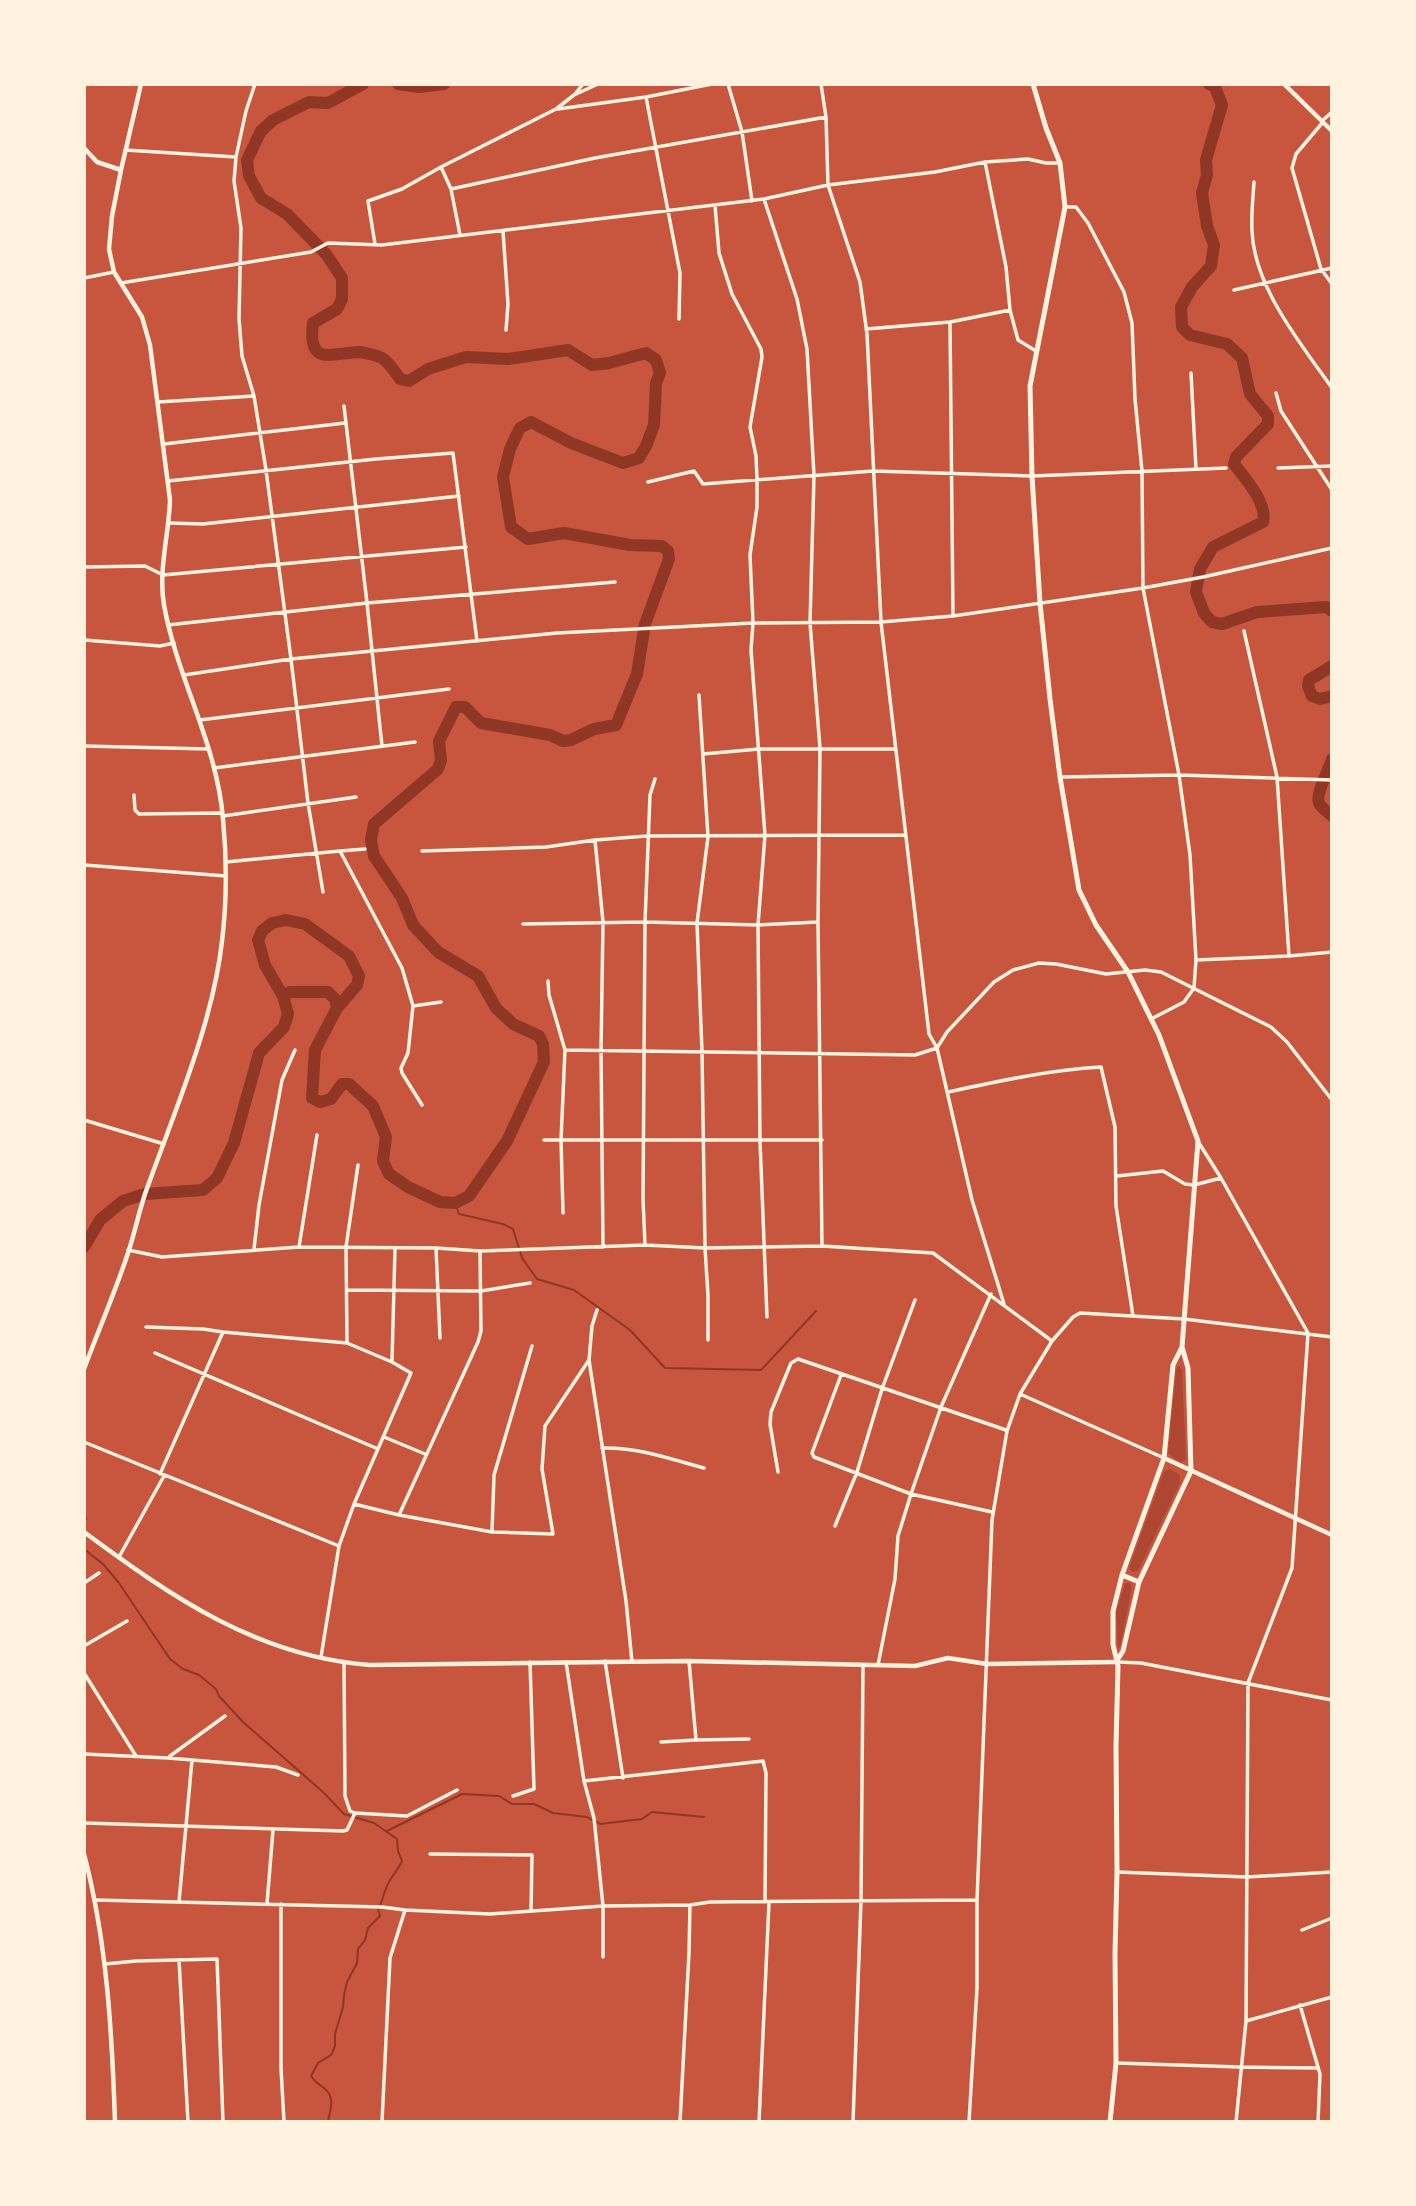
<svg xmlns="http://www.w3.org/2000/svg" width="1416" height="2206" viewBox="0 0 1416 2206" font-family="'Nunito Sans',sans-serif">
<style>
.green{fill:#ae4732}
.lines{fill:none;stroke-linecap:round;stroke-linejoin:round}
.stream{stroke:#8f3625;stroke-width:2}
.river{stroke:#8f3625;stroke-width:12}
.minor{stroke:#fff3e0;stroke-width:3.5}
.tertiary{stroke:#fff3e0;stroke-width:4.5}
.primary{stroke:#fff3e0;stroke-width:5}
</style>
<rect width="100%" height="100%" fill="#c8553d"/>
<path class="green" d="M1179,1366L1182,1369L1186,1459L1181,1463L1168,1453L1176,1369Z
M1170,1469L1180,1475V1483L1138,1571L1133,1572L1130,1570V1565L1164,1471Z
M1125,1583H1130L1132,1588L1120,1647L1118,1648L1116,1613Z"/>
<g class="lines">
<path class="stream" d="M455,1203L459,1214L503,1224L513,1229L522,1258L537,1279L574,1290L630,1330L665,1368L761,1370L816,1311
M84,1513L86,1519
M84,1549L103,1564L119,1583L170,1659L183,1669L199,1675L216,1689L219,1696L243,1722L323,1792L344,1814L374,1823L397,1839L398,1851L402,1861C397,1872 390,1878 387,1886C383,1894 383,1901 378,1909L380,1916L368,1928L365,1940L358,1949L357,1963L347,1982L344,1995L343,2007L335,2034V2046L331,2055L318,2063L311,2076C315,2082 318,2084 324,2088C336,2097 330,2110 328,2122
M597,1822L600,1824L642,1819L652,1812L704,1817
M387,1831L462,1794L499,1796L512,1804H534L553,1813L587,1817L592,1820"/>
<path class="river" d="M398,84L419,87L444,84
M1209,84L1215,87L1222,105L1206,160L1207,175L1202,193L1207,226L1214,245L1211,266L1192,287L1181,307L1182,327L1190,335L1227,344L1242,358L1250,394L1268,416V424L1236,457L1234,464C1245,478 1268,504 1263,522L1213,547L1200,569L1196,592L1204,613L1212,622L1222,624L1257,612L1326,607L1332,611
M1332,666L1309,680L1308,686L1312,696L1320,699L1332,696
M1332,759C1329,770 1315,794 1319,803C1321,808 1328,812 1332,816
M283,996L290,992H328L335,999L337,1008
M84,1247L100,1220L123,1201L145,1194L203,1190L217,1178L234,1143L259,1053L284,1027L288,1014L283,996L265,965L258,940L262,931L272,923L286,920L305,924L349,956L359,976L357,985L337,1008L315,1050L312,1098L320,1102L331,1099L342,1084H349L373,1106L386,1137L383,1161L389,1174L408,1187L440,1202L455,1203L469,1196L507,1141L544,1062L543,1044L539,1036L513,1024L496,1008L478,976L438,952L413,925L402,898L374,856L371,840L374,824L438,769L441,760L439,741L456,707H465L481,723L550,735L563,741L571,740L594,729L616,725L637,674L645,624L669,559L668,551L662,546L630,545L564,533L528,539L511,527L503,477L510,449L520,428L531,422L571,443L623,463L639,458L646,446L654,425L656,383L660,373L656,360L646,353L609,363L592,365L568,350L508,359L466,357L428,369L409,381L400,379C395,372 389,362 382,358C376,355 366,353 360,352C334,352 307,369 313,323L337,309L342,299V278L326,254L287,214L261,198L249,176L247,160L261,131L273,120L309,102L328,103L363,84"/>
<path class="minor" d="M255,84L246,111L236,157L234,181L241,228L239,319L242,356L254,396L266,470L291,659L308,803L323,892
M728,84L742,132L752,201
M821,84L826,117L828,185L860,282L867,334L881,622L929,1034L937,1048L972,1200L1004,1304
M575,94L583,84
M646,97L680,273L679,319
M558,109L646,97L712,84
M1322,121L1332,112
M1323,122L1296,154L1292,168L1321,269L1332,284
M125,150L236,157
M985,162L1006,267L1010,310L1018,340L1036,351
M441,167L451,189L460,235
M1254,182C1253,198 1251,215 1252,231C1254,287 1301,344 1332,388
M451,189L595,158L826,117
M764,199L797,299L807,349L814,476L810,623L820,748L818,922L822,1246
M715,205L719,253L732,294L761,349L762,357L750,427L756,456L757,479V507L750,555L753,623L751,650L765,835L758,925L760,1141L767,1317
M1065,207H1076L1088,223L1124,292L1132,323L1135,399L1142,471L1143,588L1179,775L1190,855L1196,960L1194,988L1184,1002L1151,1019
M503,231L508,304L506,330
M375,244L368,201L402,189L441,167L556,109L574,95L598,84
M84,278L114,272
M121,283L311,252L328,243L382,245L764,199L828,185L935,172L985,162L1028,159L1046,163H1060
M1234,290L1332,268
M950,322L953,616
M866,329L950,322L1010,310
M1191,373L1196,469
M1276,393L1281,411L1332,490
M158,402L254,396
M344,406L367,603L382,746
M164,444L345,423
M1278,468L1332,466
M168,481L376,459L453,453L477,641
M648,482L694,471L703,484L873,471L1032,476L1226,468
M169,523L203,524L459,496
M84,567L145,566L163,575L466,547
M168,625L367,603L615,582
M1244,631L1277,777L1289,956
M84,640L160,646L174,643
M184,675L291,659L557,633L753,623L881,622L953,616L1143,588L1203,577L1332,548
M699,695L708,837L697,923L702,1052L705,1248L708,1295V1340
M200,720L449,689
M84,746L208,749
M703,754L759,749H893
M214,768L415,742
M1060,777L1179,775L1332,780
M134,795L135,810L139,814L222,813
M223,816L356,797
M595,840L603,922L601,1051L603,1247
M340,851L365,849
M422,851L546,847L595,840L647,836L906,835
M226,862L340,851L402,968L413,1006L408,1053L401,1068L402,1073L422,1105
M84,865L226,876
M523,924L645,922L758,925L818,922
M1196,960L1289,956L1332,952
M548,981L549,995L565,1050L561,1140L563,1213
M413,1006L441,1002
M565,1050L915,1055L937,1048L947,1032L994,982L1013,970L1039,963L1056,964L1106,974L1145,970L1161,972L1271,1027L1287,1042L1332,1100
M948,1092C999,1081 1049,1070 1101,1067L1115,1127L1116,1206L1133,1316
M84,1120L164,1144
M544,1140H822
M1199,1143L1221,1178L1308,1333L1292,1568L1248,1683L1246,2021L1236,2122
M1117,1176L1163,1171L1185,1184L1194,1185L1221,1178
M645,1245L643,1199L645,922L650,795L655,779
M299,1247L317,1135
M436,1248L440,1338
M254,1249L259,1205L282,1080L295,1050
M128,1250L162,1257L299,1247L436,1248L480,1251L645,1245L705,1248L822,1246L933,1253L1052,1341L1073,1317L1080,1313L1184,1319L1332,1337
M347,1290L481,1291L530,1283
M597,1310L592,1326L589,1360L626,1601L632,1662
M146,1327L203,1329L223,1332L347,1343L392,1362L411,1373L354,1504L339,1546L321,1657
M347,1343L346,1247L358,1165
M155,1353L378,1449
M392,1361L395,1248
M841,1375L812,1453L814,1457L911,1494L992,1512
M1020,1394L1164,1458
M384,1437L425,1454
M84,1442L339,1546
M602,1448C637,1447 670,1459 704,1468
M778,1472L770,1424L771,1412L791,1363L798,1359L1006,1430
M160,1474L223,1332
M354,1504L399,1515L492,1532L553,1534L542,1469L545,1426L589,1360
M399,1515L478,1342L481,1331L480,1251
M835,1526L857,1472L882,1389L915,1300
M492,1532L494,1475L532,1346
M119,1557L164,1476
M84,1583L99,1573
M84,1646L127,1621
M605,1661L623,1778
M689,1661L696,1740L749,1739
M566,1662L584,1781L594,1818L603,1906V1957
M1118,1662L1141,1663L1332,1700
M344,1663L345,1796L350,1811L355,1813
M878,1665L895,1579L898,1536L911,1494L941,1407L991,1294
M84,1673L136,1756
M661,1742L696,1740
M84,1754L168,1758L276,1767L298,1775
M170,1756L225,1716
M584,1781L763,1761L766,1773L765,1902
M513,1796L534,1789L530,1662
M355,1813L407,1816L457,1790
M84,1823L343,1831L347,1830L355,1813
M430,1854L532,1855L531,1911
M1117,1872L1247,1877L1332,1872
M95,1900L382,1907L405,1910L490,1914L603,1906L690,1905L710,1902L977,1900
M179,1902L192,1760
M267,1904L273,1830
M281,1904V2068L284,2122
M1302,1930L1332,1918
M179,1960L188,2122
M105,1964L136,1961L217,1959L223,2122
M1300,2005L1320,2074L1318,2122
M1246,2021L1332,1997
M1116,2063L1240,2067L1317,2068
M382,2122L390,1958L405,1910
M680,2122L689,1953L690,1905
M759,2122L769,1902
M853,2122L861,1901L863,1666
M969,2122L977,1988V1900L992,1520L1007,1431L1020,1394L1052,1341"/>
<path class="tertiary" d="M1284,84L1332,131
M84,148L97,162L121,170
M84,1369C99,1329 116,1290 129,1250C135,1231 139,1212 145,1194C173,1115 213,1024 222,941C227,900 227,860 223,819C217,744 177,678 164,605C158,571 169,534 170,500L150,345L142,317L114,272L109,249L112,216L121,170L141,84
M1164,1458L1332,1535
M84,1532C172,1597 258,1657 370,1665L689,1661L915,1666L948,1658L987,1664L1116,1662
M84,1854C107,1942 112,2032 115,2122"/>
<path class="primary" d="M1033,84L1046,128L1060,163L1065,207L1030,386L1032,476L1040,603L1050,699L1060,777L1079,890L1096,925L1128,972L1159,1035L1198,1141L1182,1347L1188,1368L1191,1471L1139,1582L1123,1651L1116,1662
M1122,1575L1139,1582
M1110,2122L1116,2063L1115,1953L1117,1872L1116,1746L1118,1666L1113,1645V1611L1122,1575L1164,1458L1173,1365L1182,1347"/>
</g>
<rect width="1416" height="2206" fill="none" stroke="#fff3e0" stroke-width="172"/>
</svg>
